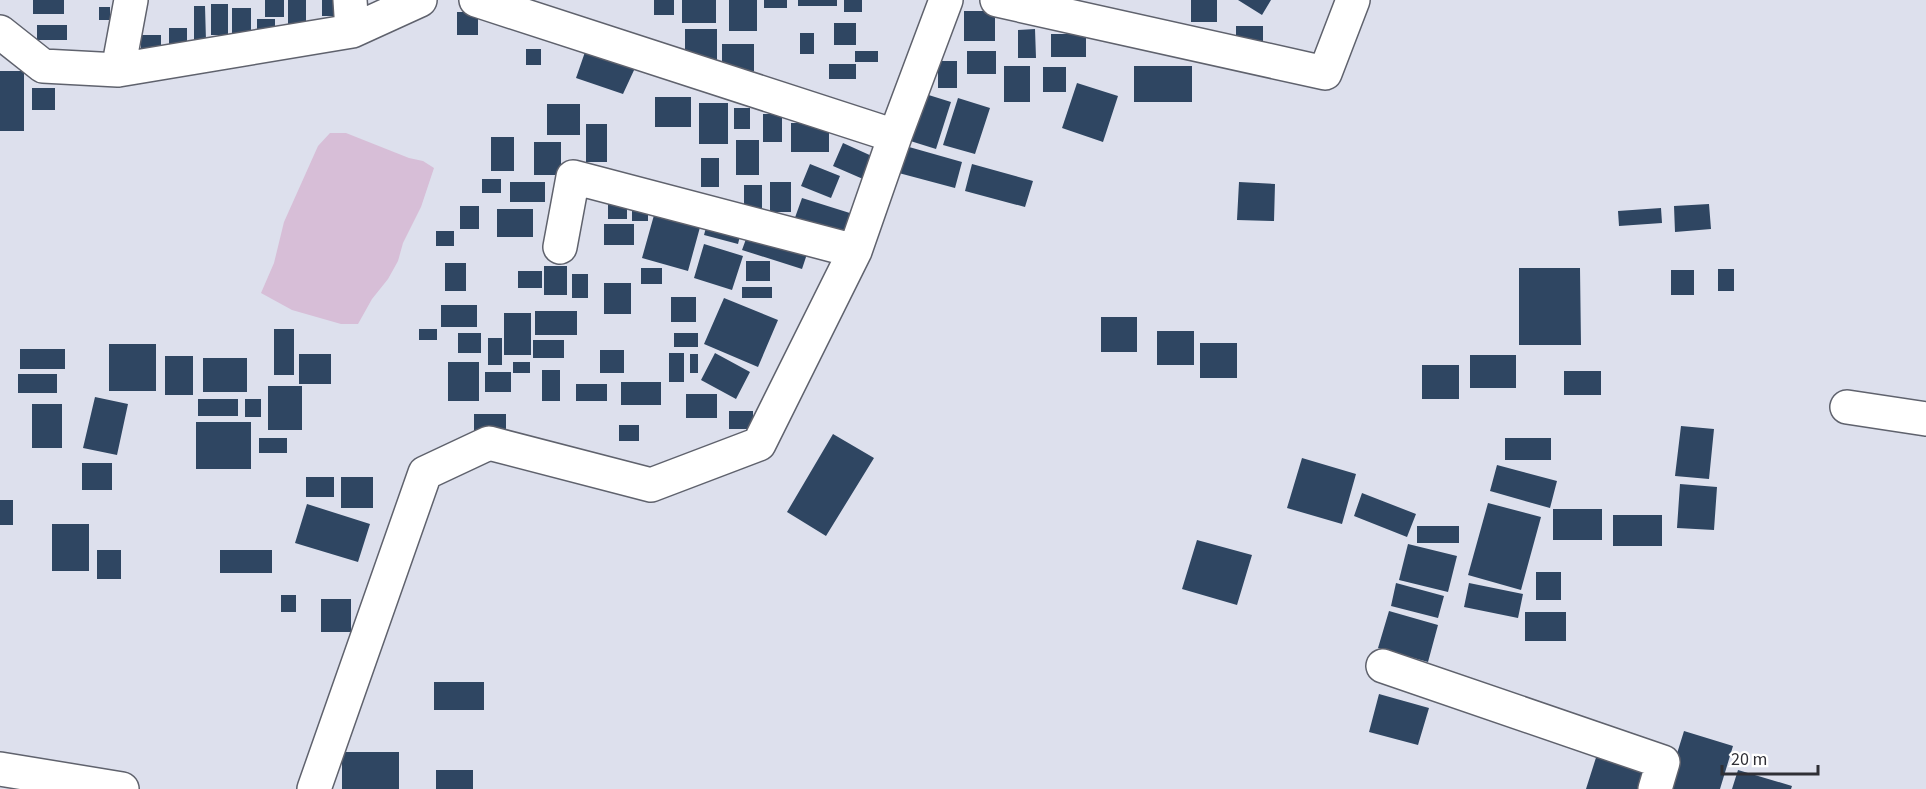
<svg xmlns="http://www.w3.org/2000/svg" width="1926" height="789" viewBox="0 0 1926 789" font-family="'Source Sans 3',sans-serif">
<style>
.grass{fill:#d7bed7}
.building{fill:#2f4662}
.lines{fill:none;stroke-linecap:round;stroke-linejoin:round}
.minor-casing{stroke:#5f626d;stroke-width:36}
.minor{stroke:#fff;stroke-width:33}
</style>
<rect width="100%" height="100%" fill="#dde0ed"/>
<path class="grass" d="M330,133H346L409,158L423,161L434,168L421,207L403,243L398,261L388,279L372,299L358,324H341L292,310L261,293L274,263L284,222L318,146Z"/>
<path class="building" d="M33,0H64V14H33Z
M265,0H284V17H265Z
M288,0H306V32H288Z
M322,0H345V16H322Z
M654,0H674V15H654Z
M682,0H716V23H682Z
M729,0H757V31H729Z
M764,0H787V8H764Z
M798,0H837V6H798Z
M844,0H862V12H844Z
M1191,0H1217V22H1191Z
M1238,0H1271L1262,15Z
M211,4H228V35H211Z
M194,6H205L206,41H194Z
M99,7H110V20H99Z
M232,8H251V45H232Z
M964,11H995V41H964Z
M457,12H478V35H457Z
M257,19H275V37H257Z
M834,23H856V45H834Z
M37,25H67V40H37Z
M1236,26H1263V50H1236Z
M169,28H187V50H169Z
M685,29H717V63H685Z
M1035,29L1036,58H1018V30Z
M800,33H814V54H800Z
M1051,34H1086V57H1051Z
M141,35H161V58H141Z
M722,44H754V71H722Z
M526,49H541V65H526Z
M855,51H878V62H855Z
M967,51H996V74H967Z
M585,52L635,68L623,94L576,78Z
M938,61H957V88H938Z
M829,64H856V79H829Z
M1004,66H1030V102H1004Z
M1134,66H1192V102H1134Z
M1043,67H1066V92H1043Z
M0,71H24V131H0Z
M1077,83L1118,96L1103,142L1062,128Z
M32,88H55V110H32Z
M919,92L951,102L936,149L904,139Z
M655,97H691V127H655Z
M958,98L990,108L975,154L943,145Z
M699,103H728V144H699Z
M547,104H580V135H547Z
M734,108H750V129H734Z
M763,114H782V142H763Z
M791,123H829V152H791Z
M586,124H607V162H586Z
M491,137H514V171H491Z
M736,140H759V175H736Z
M534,142H561V175H534Z
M843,143L874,157L863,179L833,166Z
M902,145L962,162L955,188L895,172Z
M701,158H719V187H701Z
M810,164L840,176L831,198L801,186Z
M972,164L1033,181L1025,207L965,191Z
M482,179H501V193H482Z
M510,182H545V202H510Z
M770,182H791V212H770Z
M1239,182L1275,184L1274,221L1237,220Z
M744,185H762V213H744Z
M608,197H627V219H608Z
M802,198L853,214L843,242L792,226Z
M1709,204L1711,229L1675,232L1674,206Z
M460,206H479V229H460Z
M632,208H648V221H632Z
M656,208L702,220L688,271L642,258Z
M1661,208L1662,223L1619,226L1618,211Z
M497,209H533V237H497Z
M708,220L742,228L738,244L704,235Z
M604,224H634V245H604Z
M750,228L809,248L802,269L742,250Z
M436,231H454V246H436Z
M704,244L743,256L732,290L694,278Z
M746,261H770V281H746Z
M445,263H466V291H445Z
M544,266H567V295H544Z
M641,268H662V284H641Z
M1519,268H1580L1581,345H1519Z
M1718,269H1734V291H1718Z
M1671,270H1694V295H1671Z
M518,271H542V288H518Z
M572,274H588V298H572Z
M604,283H631V314H604Z
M742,287H772V298H742Z
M671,297H696V322H671Z
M724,298L778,320L758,367L704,344Z
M441,305H477V327H441Z
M535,311H577V335H535Z
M504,313H531V355H504Z
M1101,317H1137V352H1101Z
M274,329H294V375H274Z
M419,329H437V340H419Z
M1157,331H1194V365H1157Z
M458,333H481V353H458Z
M674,333H698V347H674Z
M488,338H502V365H488Z
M533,340H564V358H533Z
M1200,343H1237V378H1200Z
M109,344H156V391H109Z
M20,349H65V369H20Z
M600,350H624V373H600Z
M669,353H684V382H669Z
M715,353L750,372L736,399L701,380Z
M299,354H331V384H299Z
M690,354H698V373H690Z
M1470,355H1516V388H1470Z
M165,356H193V395H165Z
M203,358H247V392H203Z
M448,362H479V401H448Z
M513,362H530V373H513Z
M1422,365H1459V399H1422Z
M542,370H560V401H542Z
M1564,371H1601V395H1564Z
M485,372H511V392H485Z
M18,374H57V393H18Z
M621,382H661V405H621Z
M576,384H607V401H576Z
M268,386H302V430H268Z
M686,394H717V418H686Z
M95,397L128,404L117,455L83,448Z
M198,399H238V416H198Z
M245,399H261V417H245Z
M32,404H62V448H32Z
M729,411H753V429H729Z
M474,414H506V432H474Z
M196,422H251V469H196Z
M619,425H639V441H619Z
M1681,426L1714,429L1709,479L1675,476Z
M833,434L874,458L826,536L787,512Z
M259,438H287V453H259Z
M1505,438H1551V460H1505Z
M1302,458L1356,474L1342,524L1287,508Z
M82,463H112V490H82Z
M1497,465L1557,481L1550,508L1490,491Z
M306,477H334V497H306Z
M341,477H373V508H341Z
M1680,484L1717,487L1714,530L1677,528Z
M1362,493L1416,514L1407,537L1354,516Z
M0,500H13V525H0Z
M1488,503L1541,517L1521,590L1468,575Z
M307,504L370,524L358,562L295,543Z
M1553,509H1602V540H1553Z
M1613,515H1662V546H1613Z
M52,524H89V571H52Z
M1417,526H1459V543H1417Z
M1197,540L1252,555L1237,605L1182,589Z
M1408,544L1457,556L1448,592L1399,580Z
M97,550H121V579H97Z
M220,550H272V573H220Z
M1536,572H1561V600H1536Z
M1396,583L1444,596L1438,618L1391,606Z
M1469,583L1523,594L1518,618L1464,607Z
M281,595H296V612H281Z
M321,599H351V632H321Z
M1389,611L1438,625L1428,662L1378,648Z
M1525,612H1566V641H1525Z
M434,682H484V710H434Z
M1379,694L1429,708L1418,745L1369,732Z
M1684,731L1733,746L1720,789H1666Z
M1600,745L1654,762L1646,789H1586Z
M342,752H399V789H342Z
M436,770H473V789H436Z
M1738,770L1792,786L1791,789H1732Z"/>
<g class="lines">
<g class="minor-casing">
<path id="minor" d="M350,0L352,31
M476,0L895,136
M997,0L1325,73L1353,0
M0,32L43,66L118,70L352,31L420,0
M118,70L131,0
M560,247L573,177L855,251
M1847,407L1926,419
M1383,666L1663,762L1655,789
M0,769L122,789
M314,789L425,473L489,443L651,485L759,444L855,251L895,136L946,0"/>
</g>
<use href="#minor" class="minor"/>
</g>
<path d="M1722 765v9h96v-9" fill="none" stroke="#2f2f35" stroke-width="3"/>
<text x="1731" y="765" font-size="18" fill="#2f2f35" stroke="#ffffff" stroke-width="4.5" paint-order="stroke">20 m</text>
</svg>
